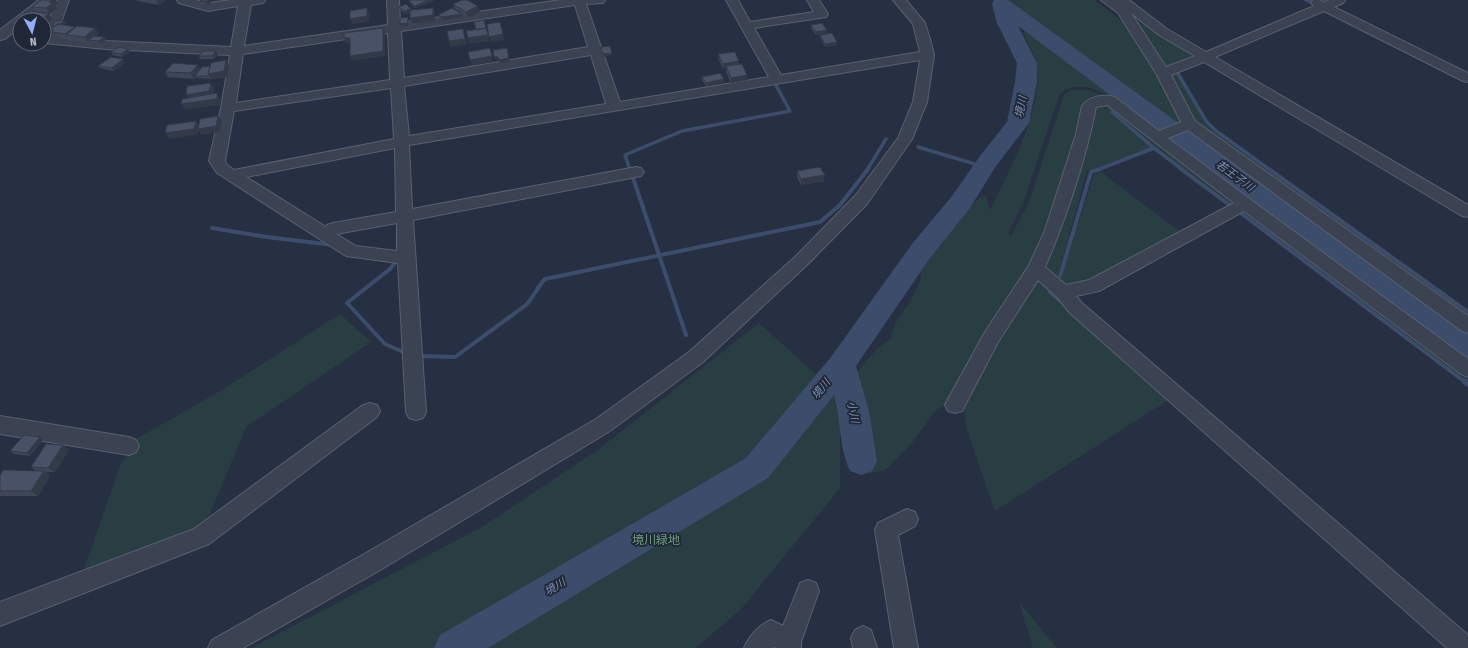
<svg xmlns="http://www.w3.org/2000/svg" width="1468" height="648" viewBox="0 0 1468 648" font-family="'Fira Sans Condensed','Noto Sans JP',sans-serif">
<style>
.green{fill:#293e43}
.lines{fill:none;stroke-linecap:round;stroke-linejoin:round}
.stream-far2{stroke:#3c4c6b;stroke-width:3.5}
.stream-far1{stroke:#3c4c6b;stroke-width:4}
.stream{stroke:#3c4c6b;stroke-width:5.5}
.river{fill:#3c4c6b;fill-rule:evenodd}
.minor-casing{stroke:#59606f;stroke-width:2}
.minor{fill:#3b4252;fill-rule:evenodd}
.wall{fill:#3e4658}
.shaded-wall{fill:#323947}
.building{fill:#485166;stroke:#323947}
.labels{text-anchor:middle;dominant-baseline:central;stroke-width:3.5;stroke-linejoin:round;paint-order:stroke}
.water-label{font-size:11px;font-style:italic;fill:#7f91b2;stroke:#202737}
.near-park-label{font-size:12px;fill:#6f9c7e;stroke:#202737}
</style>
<rect width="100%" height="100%" fill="#273042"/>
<path class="green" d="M1005,0H1094L1122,21L1143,47L1183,122L1179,125Z
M1117,0L1195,54L1172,64L1173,66L1166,69Z
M1025,31L1163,131L1155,132C1131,113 1092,71 1060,93L1023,203L1008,234L1011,236L1030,200L1064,95C1073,85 1096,90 1104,98L1093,99L1076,139L1040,247L975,351L951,401L936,410L912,443L885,470L868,474L867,468L870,462L860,409L851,380L875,351L891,338L895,324L911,300L920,282L922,264L925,257L980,197L986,196L990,210C1009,171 1046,105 1036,61C1033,51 1028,42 1023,33Z
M1175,71L1204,122L1214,131L1468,313V322L1199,128L1170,75Z
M1104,102L1238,202L1234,206L1157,149L1113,111H1111L1152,148L1087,171L1058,275L1054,281L1042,268L1093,107Z
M1188,128L1468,331V336L1185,129Z
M1170,135L1468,358V366L1164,137Z
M1101,172L1183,234L1081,287L1058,285L1094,175Z
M1243,208L1468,373V383L1239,210Z
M1033,279H1041L1050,286L1048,292L1168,400L995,511L966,427L964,411L969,388Z
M340,314L371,342L246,427L205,526L89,575L85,566L121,464L138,438L222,390Z
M759,323L840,396V488L742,608L696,648H251L482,527L599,449Z
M1019,602L1057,648H1033Z"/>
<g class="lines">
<path class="stream-far2" d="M1306,0L1317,5
M1177,72L1206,121L1215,130L1270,170
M1112,112L1154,148L1183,170
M1176,140L1183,138
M918,147L985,167
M630,170L625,155L682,131L790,111L773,80
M867,170L886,139
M1097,170L1154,148"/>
<path class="stream-far1" d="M630,169L686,335
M1181,169L1231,206
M1269,169L1468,312
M1242,214L1465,382
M212,228L267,237L333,245
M398,259L390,269L347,303L385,344L408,354
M1060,276L1091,172L1100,169
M1051,290L1050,292L1065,305
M417,356L455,357L526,305C534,297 537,287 545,279L820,222L840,205L868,169"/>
<path class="stream" d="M1464,381L1468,384"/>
<path class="river" d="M994,0H1008L1468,332V358L1458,355L1018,26L1037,63V82L1029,123L996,166L970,208L930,258L856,366L869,411L877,461L872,471L861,475L850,471C839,448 841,419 834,395L768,478L488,648H434L440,635L746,458L831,357L912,244L952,196L980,156L1007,122L1015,82L1017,63L997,23L992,4Z"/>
<g class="minor-casing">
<path id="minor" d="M39,0H53L29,20H20V27L5,39L0,40V30Z
M57,0H69L56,36L106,41L231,47L238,6L208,11L179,3L177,0H196L208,3L232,0H265L263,3L251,5L244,46L388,25L387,0H399L400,23L561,0H605L603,3L586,4L620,102L769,77L726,0H738L750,22L814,12L807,0H819L828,14L826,17L754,28L781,75L920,52L913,24L893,0H906L925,23L930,39L934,55L927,102L912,139L867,204L807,265L703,362L610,431L382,569L243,648H208L212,640L366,553L596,419L689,352L795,257L855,196L898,138L913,102L920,60L409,145L412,209L636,167L641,168L644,172L641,176L636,177L413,220L426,412L423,418L416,420L409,418L406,412L398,263L346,256L217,173L209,161L221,108L230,55L106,49L44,43V34ZM575,5L588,47L404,78L401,31ZM388,33L390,80L236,103L243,54ZM591,55L606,104L409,136L404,86ZM391,88L394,139L234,170L227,165L225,161L234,111ZM395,148L396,212L333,223L327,225L326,227L246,177ZM397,223V251L356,246L336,234Z
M1101,0H1129L1167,29L1206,52L1314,6L1311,3L1313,0H1320L1324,2L1329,0H1345L1343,3L1334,7L1468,73V82L1463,81L1324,11L1215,57L1468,205V217L1462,216L1204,62L1171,75L1195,121L1468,316V333L1462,331L1188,130L1168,138L1251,200L1468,359V377L1461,374L1244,211L1099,291L1076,296L1082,303L1468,635V648H1447L1070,313L1057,297L1038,280L998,342L962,411L955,413L948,411L945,405L948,399L985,332L1028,267L1044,233L1076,134L1082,106C1089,96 1104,94 1115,97L1159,131L1181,122L1156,73L1118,13ZM1131,13L1159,35L1195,56L1166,67ZM1107,105L1234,203L1089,280L1066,285L1045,267C1067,216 1085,162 1096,107Z
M370,403L377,405L380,411L377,417L209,544L0,626V602L194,529L363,405Z
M0,416L129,437L136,440L139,446L136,452L129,455L0,434Z
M907,509L915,512L918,519L915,526L898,535L918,648H894L875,530L878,523Z
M808,580L816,583L819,591L801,642V648H776L774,647L772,648H744C749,636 759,625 771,620L783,626L800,583Z
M863,626L871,630L877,648H853L851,638L855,630Z"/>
</g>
<use href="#minor" class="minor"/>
</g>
<path class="wall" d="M137,0H166L159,5L138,1Z
M200,1L211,3L208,5L201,4Z
M409,1H434L415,8L410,3Z
M58,3L55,6L57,8L50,14L43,13L53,20L44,25V20H23L21,17L35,12L32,7Z
M453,4L480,12L468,17L455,9Z
M399,7L412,10L435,13V21L412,23L410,18V12L405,14L400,9Z
M462,14L463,17L443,20L439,18L438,15Z
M66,23L64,25L99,33L96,36L104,37L106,40L100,44L90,43L89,41L88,42L70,41L69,39L55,37L49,30L52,28V27Z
M811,25L827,30V33L816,35L811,28Z
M820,35L837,45L825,47L820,37Z
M128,49L130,52L122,57L113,55L111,52Z
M218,54L214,59H200L199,56Z
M718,54L739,65L747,80L731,83L726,72V69H723L719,60Z
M226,60L229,66L227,77L212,79L197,78L196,77L194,79L168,77L165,72L201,69Z
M125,62L114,71L100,68L98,66Z
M702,77L724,79V82L706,86L702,80Z
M797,171L824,181L801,185L797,177Z
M40,437L43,440L30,456L14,454L10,451Z
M63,445L69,450L55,472H46L50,476L38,496H0V475L36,471L31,467Z"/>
<path class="shaded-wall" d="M51,0H55L58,3L55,6L57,8L50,14L46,8L49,2Z
M156,0H166L159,5Z
M209,0L211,3L208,5L206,2Z
M429,0H433L434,1L415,8V6Z
M478,6L480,12L468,17L466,12Z
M367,8L369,14V22L352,24L350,19Z
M433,8L435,13V21L412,23L410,18Z
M411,9L412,11L405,14L404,11Z
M49,14L53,20L44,25V20H40Z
M462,14L463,17L443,20L442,17Z
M408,17V26H401L400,24Z
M64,20L66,23L63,27L54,30L52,27Z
M75,27L79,32L66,35L65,34Z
M95,28L99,33L91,40H88L89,41L88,42L85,37Z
M383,28L385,33V56L352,61L350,56Z
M463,29L467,44L451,47L449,41Z
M827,30V33L816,35V32Z
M503,34L505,40L491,42L489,37Z
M488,35L489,41L469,44L468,38Z
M104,37L106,40L100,44L99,41Z
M344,38H350L352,43L346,44Z
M837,42V45L825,47V44Z
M490,48L493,62L472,65L470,60Z
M128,49L130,52L122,57L121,54Z
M216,51L218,54L214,59L212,56Z
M612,53V55L603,57V54Z
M494,57H498L499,60H495Z
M509,58L510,61L500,63L499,60Z
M123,59L125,62L114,71L112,68Z
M226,60L229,66L227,77L212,79L208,74Z
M739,61V67L726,66V69H723V64Z
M198,65L201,70L195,76L196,77L194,79L190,73Z
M747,75V80L731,83V78Z
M724,79V82L706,86V83Z
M211,83L214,88L213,97L189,101L186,95Z
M217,93L220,99V105L185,110L181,104Z
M218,116L222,122L220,132L201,135L199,131L198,135L169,139L165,133L196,121L199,126Z
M825,175L824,181L801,185V179Z
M40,437L43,440L30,456L27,453Z
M63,445L69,450L55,472L48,468Z
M44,471L50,476L38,496L31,491Z"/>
<path class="building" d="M41,0H51L49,2L53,3L46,8L32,7Z
M201,0H209L206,2L200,1Z
M411,0H429L415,6L409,1Z
M462,0H467L478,6L466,12L453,4Z
M406,4L411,9L404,11L399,7Z
M367,8V16L350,19V11Z
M433,8V15L410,18V10Z
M452,8L462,14L442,17L438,15Z
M31,11L49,14L40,20H35L21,17Z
M408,17V23L400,24V18Z
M64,20L61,24H58L55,26L52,27L55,21Z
M484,20L486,29V28L476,30L474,22Z
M500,22L503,34L489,37L487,24Z
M822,23L827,30L816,32L811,25Z
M58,24L75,27L65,34L51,32L54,30H49Z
M77,26L95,28L85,37L66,35Z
M383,28V51L350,56V38H344V33Z
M486,28L488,35L468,38L466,31Z
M463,29L465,39L449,41L447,31Z
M832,33L837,42L825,44L820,35Z
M94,36L104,37L99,41L88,40Z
M610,46L612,53L603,54L601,47Z
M119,47L128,49L121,54L111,52Z
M490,48L492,56L470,60L468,52Z
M507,48L509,58L499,60L498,57H494L493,50Z
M203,51H216L212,56H199Z
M735,52L739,61L723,64L718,54Z
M111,57L123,59L112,68L98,66Z
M226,60L224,71L208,74L211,63Z
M173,63L198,65L190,73L165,72Z
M742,64L747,75L731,78L726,66Z
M210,66L208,74L210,76H195L202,67Z
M720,73L724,79L706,83L702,77Z
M211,83L209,91L186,95L187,86Z
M217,93V99L181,104L182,99Z
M218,116L216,126L198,129L200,119Z
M196,121L194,129L165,133L167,125Z
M820,167L825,175L801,179L797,171Z
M24,435L40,437L27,453L10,451Z
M46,444L63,445L48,468L31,467Z
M3,470L44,471L31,491H0V475Z"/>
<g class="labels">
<g class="water-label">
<text transform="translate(1021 107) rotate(-79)">境川</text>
<text transform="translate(1235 176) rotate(36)">若王子川</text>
<text transform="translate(821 389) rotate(-51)">境川</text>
<text transform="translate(853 412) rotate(79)">小川</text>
<text transform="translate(555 587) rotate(-31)">境川</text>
</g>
<g class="near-park-label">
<text x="656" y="540">境川緑地</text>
</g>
</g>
<g transform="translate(32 32) rotate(173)"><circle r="19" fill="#202737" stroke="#5d6373"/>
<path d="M0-3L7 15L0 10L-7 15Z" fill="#91aff8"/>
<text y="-6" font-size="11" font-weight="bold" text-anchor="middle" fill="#b8becc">N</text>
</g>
</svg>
